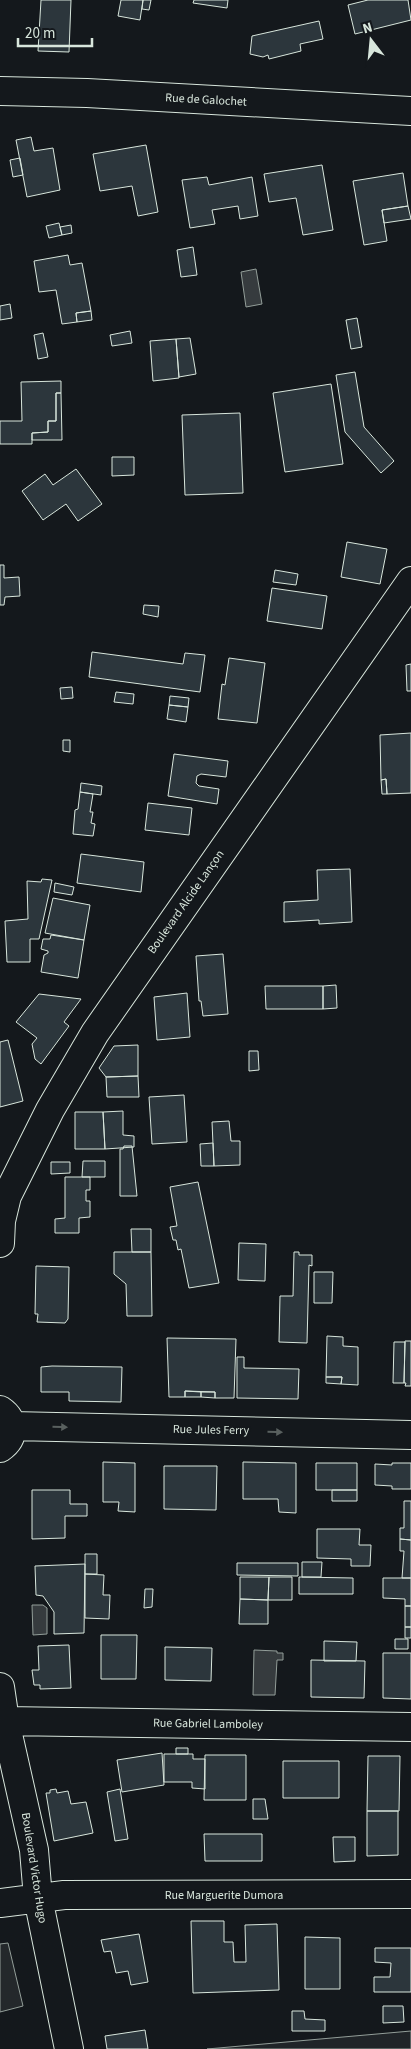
<svg xmlns="http://www.w3.org/2000/svg" width="411" height="2049" viewBox="0 0 411 2049" font-family="'Source Sans 3',sans-serif">
<style>
.green{fill:#202428;stroke:#939e99}
.parking{fill:#24282b;stroke:#939e99}
.water{fill:#363b3e;stroke:#939e99}
.building{fill:#2c363c;stroke:#d8e6dc}
.lines{fill:none;stroke-linecap:round;stroke-linejoin:round}
.minor-casing{stroke:#d8e6dc;stroke-width:30}
.minor{stroke:#14181c;stroke-width:28}
.oneway{fill:#59605f}
.labels{text-anchor:middle;dominant-baseline:central;stroke-width:4;stroke-linejoin:round;paint-order:stroke}
.street-label{font-size:12px;fill:#d8e6dc;stroke:#14181c}
</style>
<rect width="100%" height="100%" fill="#14181c"/>
<path class="green" d="M411,2031V2049H207Z"/>
<path class="parking" d="M8,1943L23,2006L0,2012V1944Z"/>
<path class="water" d="M256,269L262,304L246,307L241,272Z
M32,1605H43L47,1608V1634L33,1635Z
M254,1650L277,1651V1653H283V1660H277L275,1695H253Z"/>
<path class="building" d="M41,0H71L69,52L38,51Z
M121,0H143L140,20L118,16Z
M143,0H151L149,10L142,9Z
M194,0H228L227,8L193,3Z
M368,0H408L411,20L355,34L348,5Z
M319,21L323,39L300,44L301,51L269,59L268,55L263,57L250,54L252,36Z
M31,137L34,151L53,148L60,190L27,197L16,140Z
M146,145L158,212L138,216L132,186L100,191L93,154Z
M20,158L23,175L13,177L10,160Z
M322,165L333,230L303,235L296,198L269,202L264,174Z
M403,173L408,206L382,210L387,241L364,245L353,181Z
M207,177L209,185L252,177L258,216L240,219L238,206L212,210L215,224L190,228L182,180Z
M408,206L411,219L384,223L382,210Z
M59,223L62,235L49,238L46,226Z
M71,225L72,233L62,235L60,227Z
M193,247L197,275L181,277L177,250Z
M68,255L70,265L82,263L91,311L76,313L77,322L62,324L56,290L39,292L34,261Z
M10,304L12,318L0,320V306Z
M91,311L92,320L77,322L76,313Z
M357,318L362,347L351,349L346,320Z
M130,331L132,343L112,346L110,335Z
M43,333L48,357L38,359L34,335Z
M190,338L196,374L179,377L176,339Z
M176,339L179,378L153,381L150,341Z
M355,372L364,427L394,461L381,473L345,432L336,375Z
M61,381V393H56V421H48V432L32,433V444H0V421H22L21,382Z
M331,384L343,464L285,472L273,393Z
M56,393H61L62,440H32V433L48,432V421H56Z
M240,413L243,493L185,495L182,415Z
M112,457H134V475L112,476Z
M76,469L102,504L78,521L66,504L43,520L22,491L45,474L53,485Z
M347,542L387,549L380,584L341,577Z
M0,565H4V578L19,577L20,596L5,597L4,605H0Z
M275,570L298,574L296,585L273,582Z
M272,588L327,596L322,629L267,621Z
M144,605L159,606L158,617L143,614Z
M92,652L183,664L185,653L205,655L200,692L89,677Z
M229,658L265,663L257,723L218,719L222,684L225,685Z
M411,664V691H407L406,665Z
M72,687L73,698L61,699L60,688Z
M116,692L134,694L133,704L114,702Z
M170,696L189,698L188,707L169,705Z
M169,705L188,707L186,722L167,719Z
M411,733V793L387,794L386,779L381,780L380,735Z
M63,740H70V752L63,751Z
M174,754L228,761L226,777L201,774L197,776L196,783L199,786L219,789L217,804L168,796Z
M386,779L387,794H382L381,780Z
M81,783L102,786L101,795L80,792Z
M80,792L93,794L90,812H93L91,823L95,824L93,836L73,834L75,810L78,809Z
M148,803L192,808L189,835L145,830Z
M81,854L144,862L141,892L77,883Z
M350,869L352,922L319,924V920L284,922V902L318,900L317,870Z
M42,879L52,880L39,939H30V962H7L5,921L28,919L27,881L41,882Z
M55,883L74,887L72,895L54,892Z
M53,898L90,905L84,940L45,933Z
M51,935L84,940L78,978L41,972L44,955L48,953V951L41,949L43,939H50Z
M223,954L228,1014L203,1016L201,1001H199L196,956Z
M336,985L337,1008L323,1009V986Z
M265,986H323V1009H266Z
M187,993L190,1037L157,1040L154,997Z
M39,994L81,999L64,1022L69,1026L41,1064L35,1059L32,1044L37,1038L16,1022Z
M8,1040L23,1101L0,1107V1042Z
M138,1045V1076L106,1077L99,1068L114,1046Z
M249,1051H258L259,1070L249,1071Z
M138,1076L139,1097H107L106,1077Z
M184,1095L187,1142L152,1144L149,1097Z
M123,1111V1135L134,1136V1147L105,1149L103,1112Z
M75,1112H103L105,1149H75Z
M229,1121L231,1141H240V1165L214,1166L212,1122Z
M213,1143L214,1166H201L200,1144Z
M124,1146H132L137,1196H120V1149H123Z
M83,1161H105V1177H82Z
M51,1162H70V1173L51,1174Z
M65,1177H90V1190H86V1201H90V1217L79,1218V1233H55V1219L65,1218Z
M198,1182L219,1283L189,1288L181,1249L178,1250L176,1240H173L170,1227L177,1226L170,1187Z
M131,1229H151V1252H132Z
M239,1243L266,1244L265,1281L238,1280Z
M114,1252H151L152,1316H127L126,1284L114,1274Z
M294,1252H299V1255H312V1266L309,1265L307,1343L279,1342L280,1296H293Z
M36,1266L69,1267L68,1319L65,1323L37,1322L38,1314H35Z
M314,1272H333L332,1303H314Z
M327,1336L343,1337V1346L358,1347V1385L341,1384L342,1377H326Z
M167,1338L236,1339L234,1398H215V1392L185,1391V1397H169Z
M405,1341H411V1386H405L406,1383H404Z
M394,1342H405L404,1383H393Z
M237,1357H244V1368L299,1369L298,1399L237,1398Z
M52,1366L122,1367L121,1402L69,1401V1392H41V1367Z
M326,1377H342L341,1384L326,1383Z
M185,1391L201,1392V1397H185Z
M201,1392H215V1398L201,1397Z
M103,1462L135,1463V1512L118,1511L119,1502H103Z
M243,1462L296,1463V1513L279,1512L278,1499H243Z
M316,1463H357V1490H316Z
M392,1463H411V1489H392V1486L375,1485V1464L392,1465Z
M164,1466H217L216,1510L164,1509Z
M32,1490H70V1504H87V1516H65V1538L32,1539Z
M332,1490H357V1501H332Z
M404,1501H411V1540L400,1539V1528H404Z
M317,1529H360L359,1545H371L370,1566H351V1559L317,1558Z
M400,1539L411,1540V1578H402L404,1551H400Z
M85,1554H97V1574H85Z
M302,1562H322L321,1577H302Z
M237,1563H298V1576L237,1575Z
M85,1564L84,1633L54,1634V1612L43,1596L36,1595L35,1566Z
M85,1574L104,1575L103,1595H110L109,1619L85,1618Z
M240,1577H269L268,1600L240,1599Z
M269,1577H292V1600H268Z
M299,1577L353,1578V1594H299Z
M383,1578H411V1606H405V1599L383,1598Z
M145,1589H153L152,1607L144,1608Z
M240,1599L268,1600V1624H239Z
M405,1606H411V1627H405Z
M405,1627H411V1638H405Z
M101,1635H137L136,1679H101Z
M395,1639H408V1649H395Z
M324,1641L357,1642L356,1661H324Z
M69,1645L71,1688L40,1689V1685H34L32,1670H39L38,1646Z
M165,1647L212,1648L211,1681L165,1680Z
M383,1653H411V1699L383,1698Z
M311,1660L365,1661L364,1698L311,1697Z
M176,1748H188V1754H176Z
M162,1753L164,1785L122,1792L117,1760Z
M164,1754H193V1759H205V1789L192,1788V1782H164Z
M205,1755H246V1800H204Z
M368,1756H400L399,1811H367Z
M283,1761H339V1798H283Z
M56,1789L57,1793L68,1791L71,1804L86,1802L93,1833L54,1841L46,1793H50V1790Z
M120,1789L128,1839L115,1841L107,1792Z
M253,1799H265L268,1819H253Z
M367,1811H398V1855L367,1856Z
M204,1834H262V1861H205Z
M333,1837H355V1861L334,1862Z
M191,1921H224V1942H233L234,1962H246L245,1925L277,1924L279,1990L193,1993Z
M139,1934L148,1982L131,1985L128,1971L116,1973L111,1951L104,1952L101,1940Z
M305,1937L340,1938V1989H305Z
M375,1948H411V1992H374V1977H390L391,1963L375,1962Z
M383,2006H403L404,2022L383,2023Z
M292,2011H304L305,2019L325,2020V2031H292Z
M145,2030L148,2049H107L105,2036Z"/>
<g class="lines">
<g class="minor-casing">
<path id="minor" d="M0,91L87,93L411,111
M0,1243L1,1221L7,1196L50,1110L95,1033L411,581
M0,1410C15,1420 15,1438 0,1448
M12,1426L411,1435
M0,1687L5,1721L34,1850L38,1898L69,2049
M5,1721L411,1727
M0,1903L64,1895L411,1894"/>
</g>
<use href="#minor" class="minor"/>
</g>
<defs><path id="oneway-solid" d="M-6-.8H1V-3.2L6.5 0L1 3.2V.8H-6Z" transform="scale(1.25)"/></defs>
<g class="oneway">
<use href="#oneway-solid" transform="translate(60 1427) rotate(1)"/>
<use href="#oneway-solid" transform="translate(275 1432) rotate(1)"/>
</g>
<g class="labels">
<g class="street-label">
<text transform="translate(206 100) rotate(3)">Rue de Galochet</text>
<text transform="translate(186 902) rotate(-55)">Boulevard Alcide Lançon</text>
<text transform="translate(211 1430) rotate(1)">Rue Jules Ferry</text>
<text transform="translate(208 1724) rotate(1)">Rue Gabriel Lamboley</text>
<text transform="translate(34 1868) rotate(81)">Boulevard Victor Hugo</text>
<text x="224" y="1895">Rue Marguerite Dumora</text>
</g>
</g>
<g transform="translate(371 40) rotate(344)" stroke="#14181c" stroke-width="4" paint-order="stroke">
<path d="M0-4L9 19L0 12L-9 19Z" fill="#d8e6dc"/>
<text y="-8" font-size="14" font-weight="bold" text-anchor="middle" fill="#d8e6dc">N</text>
</g>
<path d="M18 38v8h74v-8" fill="none" stroke="#d8e6dc" stroke-width="2.5"/>
<text x="25" y="38" font-size="15" fill="#d8e6dc" stroke="#14181c" stroke-width="4" paint-order="stroke">20 m</text>
</svg>
